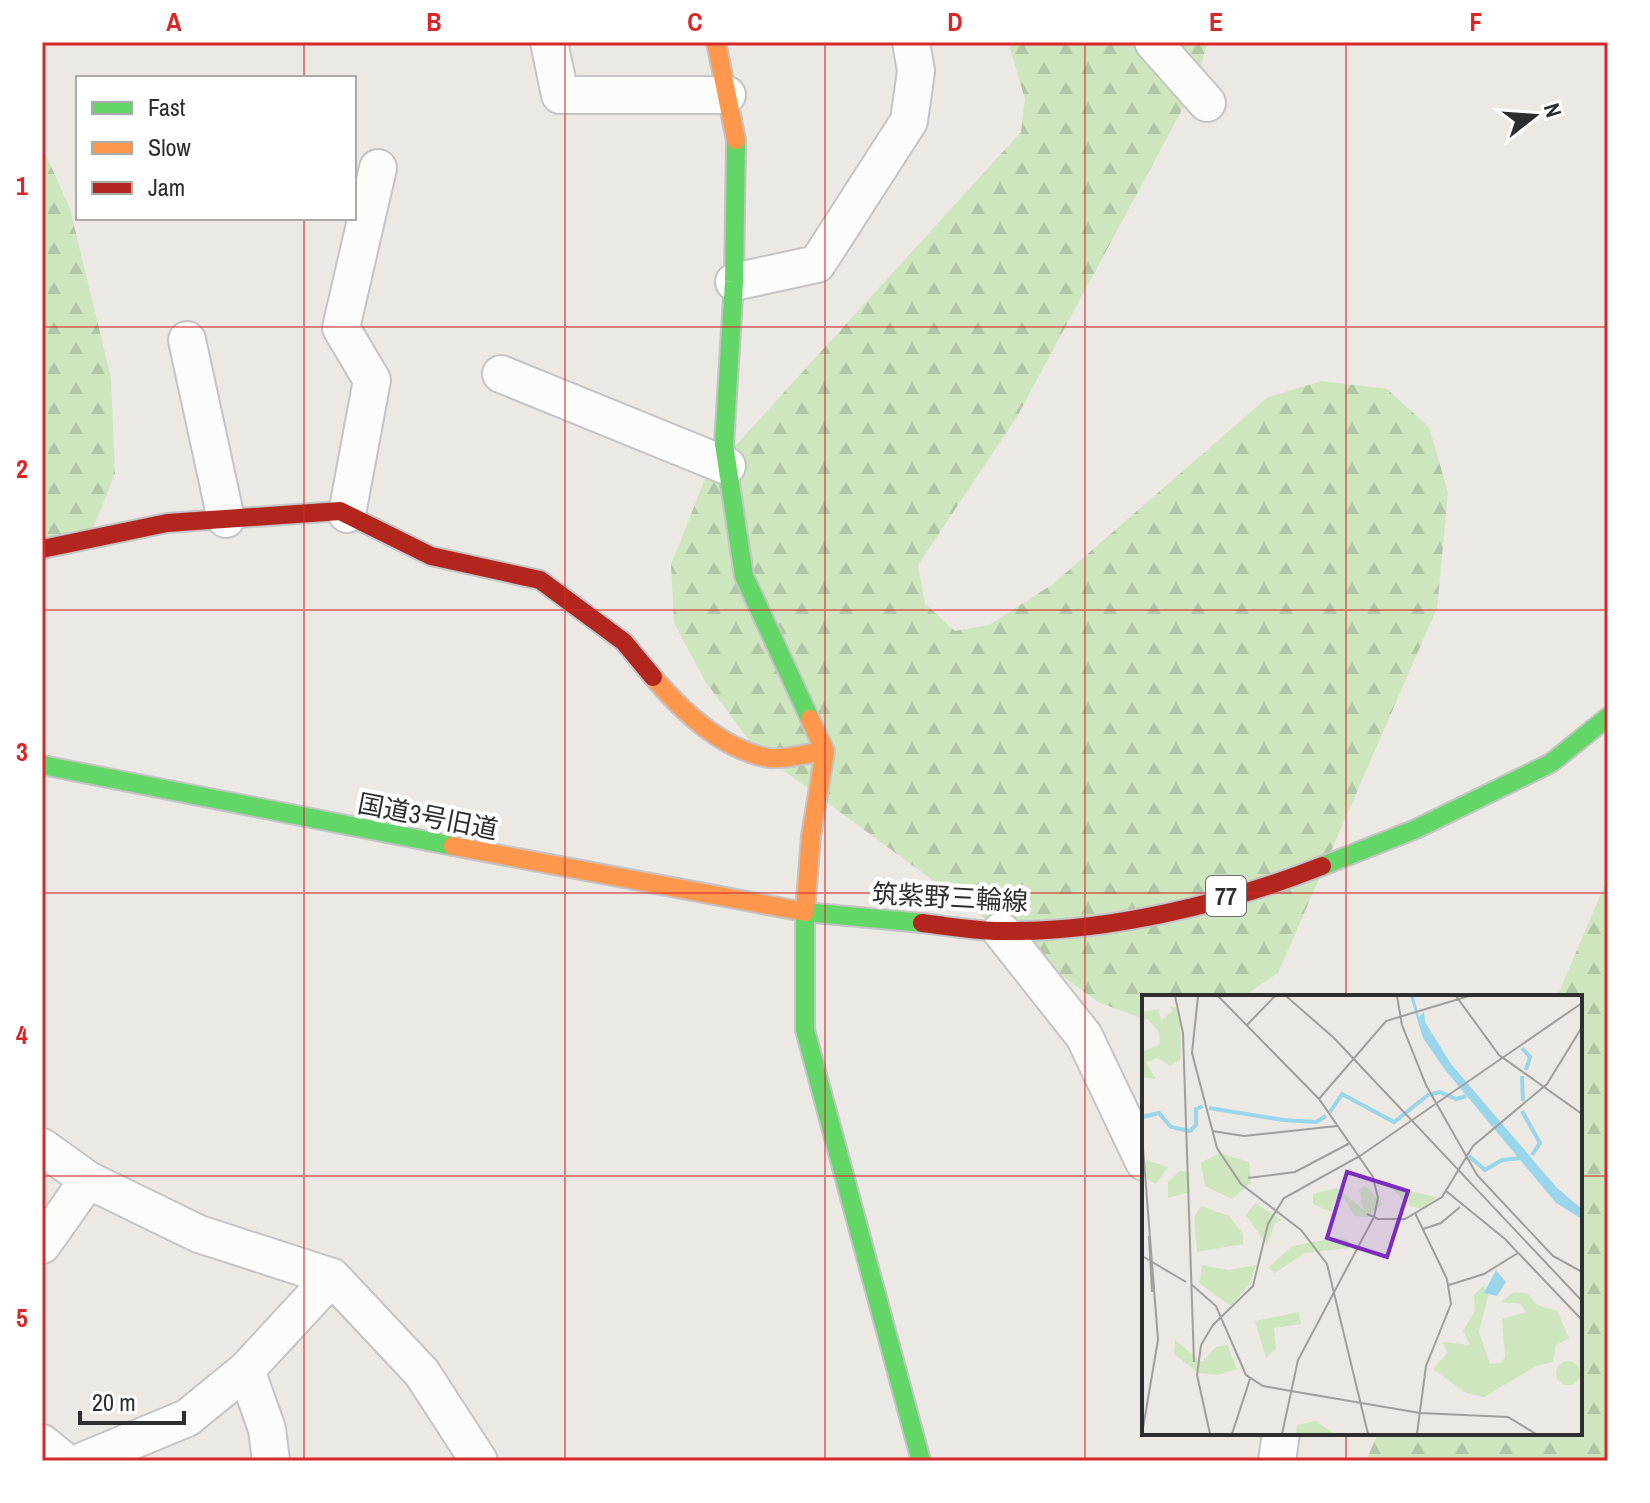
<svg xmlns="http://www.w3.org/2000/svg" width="1650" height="1503" viewBox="0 0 1650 1503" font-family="'Archivo Narrow','Noto Sans JP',sans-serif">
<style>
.forest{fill:url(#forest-firs)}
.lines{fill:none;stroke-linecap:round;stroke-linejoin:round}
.street-casing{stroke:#c5c4c5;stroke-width:40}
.fast-casing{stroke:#c5c4c5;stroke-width:22}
.slow-casing{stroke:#c5c4c5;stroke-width:22}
.jam-casing{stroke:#c5c4c5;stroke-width:22}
.street{stroke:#fcfcfb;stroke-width:36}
.fast{stroke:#63d668;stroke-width:18}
.slow{stroke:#ff974d;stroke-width:18}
.jam{stroke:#b3261e;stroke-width:18}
.grid{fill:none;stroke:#d62828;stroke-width:2;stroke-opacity:0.55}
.labels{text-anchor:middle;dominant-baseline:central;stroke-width:8;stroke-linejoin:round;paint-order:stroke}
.shield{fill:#fff;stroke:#6d6d6d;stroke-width:2}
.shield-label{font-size:24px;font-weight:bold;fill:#2e2e2e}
.street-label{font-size:26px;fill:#2e2e2e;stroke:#fff}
.inset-river{fill:none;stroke:#99d6ec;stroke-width:4}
.inset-road{fill:none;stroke:#a09e9b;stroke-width:2}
.view{fill:#7b2cbf;fill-opacity:0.15;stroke:#7b2cbf;stroke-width:4}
.inset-edge{fill:none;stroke:#2e2e2e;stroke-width:4}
.neatline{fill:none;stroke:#d62828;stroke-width:3}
.grid-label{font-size:26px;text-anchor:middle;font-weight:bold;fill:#d62828}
</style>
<defs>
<pattern id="forest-firs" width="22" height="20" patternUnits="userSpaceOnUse" patternTransform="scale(2)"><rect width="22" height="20" fill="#cee6be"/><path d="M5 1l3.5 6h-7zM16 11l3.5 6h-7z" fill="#b1c6a4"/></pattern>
</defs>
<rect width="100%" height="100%" fill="#ece8e4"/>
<path class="forest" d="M1008,42H1207L1198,80L1018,415L918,565L925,604L955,631L989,625L1053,584L1268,397L1322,381L1387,389L1429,427L1448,493L1437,608L1278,973L1242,997H1144V1019L1098,1002L757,751L705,681L674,623L671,565L705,479L1021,132L1025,99Z
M42,146L70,209L111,378L115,474L89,538L42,563Z
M1608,877V1461H1366L1378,1433H1580V997H1557Z"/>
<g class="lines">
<g class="street-casing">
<path id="street" d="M549,42L560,95H727
M1153,42L1207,103
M734,282L817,264L909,121L916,71L911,42
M187,340L226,519
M501,374L727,466
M347,514L372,380L341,328L378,168
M1001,931L1084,1036L1144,1162
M42,1147L88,1180L199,1234L332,1277L422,1373L479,1461
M42,1245L88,1180
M246,1370L267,1429L271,1461
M42,1443L64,1461
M83,1461L187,1418L246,1370L332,1277
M1277,1461L1281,1433"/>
</g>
<g class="fast-casing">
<path id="fast" d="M736,140L734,282L724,444L744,576L810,719
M42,765L453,846
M1322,866L1416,829L1551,763L1608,717
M921,1461L805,1030V912L922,923"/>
</g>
<g class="slow-casing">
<path id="slow" d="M716,42L736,140
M653,677C682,711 722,750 769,758C785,760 808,753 825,751
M453,846L805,912L811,836L825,751L810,719"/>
</g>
<g class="jam-casing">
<path id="jam" d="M42,549L167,523L340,511L431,556L540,580L624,642L653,677
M922,923C948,926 975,931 1001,931C1105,933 1226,904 1322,866"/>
</g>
<use href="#street" class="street"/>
<use href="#fast" class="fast"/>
<use href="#slow" class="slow"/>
<use href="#jam" class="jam"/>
</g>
<path class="grid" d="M304,42V78M565,42V1461M825,42V1461M1085,42V1461M1346,42V997M304,218V1461M42,327H1608M42,610H1608M42,893H1608M42,1176H1144M1580,1176H1608M1346,1433V1461"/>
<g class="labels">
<rect class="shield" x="1206" y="876" width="40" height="40" rx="6"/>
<g class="shield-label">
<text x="1226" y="896">77</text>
</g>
<g class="street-label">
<text transform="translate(428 816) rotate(11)">国道3号旧道</text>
<text transform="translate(950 897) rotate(3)">筑紫野三輪線</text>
</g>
</g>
<g transform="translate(1142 995)">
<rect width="440" height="440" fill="#ece8e4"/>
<path d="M28,11L34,12L38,25L39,64L28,71L16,63L4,67L14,84L0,82V47L3,56L18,49L17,37L6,24L0,25V17L17,14L19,26L30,16ZM77,158L107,167L109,188L90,204L63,191L59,168ZM0,164L26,172L14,189L5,184ZM38,176L47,177L48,197L26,203V187ZM240,185L266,196L295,202L280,214L268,211ZM223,191L241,209L225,222L213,221L202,203L194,204L189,217L171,209V199L195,193L221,214L217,195ZM113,208L140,225L133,228L125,250L104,220ZM59,211L87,221L101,239V249L55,257L52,222ZM194,243L206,245L207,253L163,258L133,278L126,273L150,251ZM60,270L87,275L114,270L108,288L89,311L57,288ZM341,291L347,297L337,337L348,369L359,368L363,362L360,324L384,317L379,309L359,307L372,297L385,298L395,310L415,316L427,343L414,350L411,367L394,371L342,402L324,398L291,374L305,358L301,347L328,350L321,336L333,316L332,300ZM157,317L159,329L132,333L134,354L124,363L113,326ZM33,345L60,367L74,352L85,350L95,374L75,380L56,378L32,359ZM414 378a12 12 0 1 1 24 0a12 12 0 1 1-24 0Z" fill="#cee6be"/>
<path d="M174,426L192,439H154L155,430Z" fill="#cee6be"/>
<path d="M268,1L272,2L277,22L282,17L283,27L309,69L415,193L440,214V224L414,208L304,76L281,43ZM354,275L364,287L355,301L342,298Z" fill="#99d6ec"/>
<path class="inset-river" d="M380,53L388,62L384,75M380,81L381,106M67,113L141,125L174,127L184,121M380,116L398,148L390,160M188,117L200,99L252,127L286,100L298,97L314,104L324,101M0,122L17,118L29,132L48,136L54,130V114L61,111M327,161L343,175L360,165L380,163"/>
<path class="inset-road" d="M33,1L41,38L52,367M56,1L50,58L75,153L99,189L159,235L185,269L226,439M76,1L177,104L231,182L236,203L232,222L236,224H263L300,202L331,151L405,89L440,32M144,1L192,43L440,306M255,1L260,30L284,90L335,180L411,261L440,277M314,1L357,60L440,119M105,30L133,1M177,104L244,26L327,1M70,136L102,141L195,131M0,140L16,345L0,439M106,183L153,177L208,148M304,196L363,244L440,325M273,218L305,284L309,309L284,371L275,439M281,234L299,228L318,212M7,241L10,297M0,261L44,287M49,289L74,311L104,380L121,391L149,396M307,290L342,279L376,258M149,396L278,418L366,422L394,439M68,439L55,380L59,350L71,330L111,291L126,229L142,203L218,161L440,8M90,439L108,384M140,439L156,365L232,222L225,219"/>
<path class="view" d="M205,177L266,196L245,262L185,243Z"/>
<rect width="440" height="440" class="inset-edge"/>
</g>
<rect width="1650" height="1503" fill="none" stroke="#ffffff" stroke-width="88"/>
<rect x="76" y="76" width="280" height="144" fill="#ffffff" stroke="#ababab" stroke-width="2"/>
<rect x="92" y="102" width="40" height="12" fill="#63d668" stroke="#ababab" stroke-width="2"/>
<text x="148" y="116" font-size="24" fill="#2e2e2e">Fast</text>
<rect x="92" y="142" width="40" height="12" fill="#ff974d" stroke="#ababab" stroke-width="2"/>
<text x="148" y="156" font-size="24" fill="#2e2e2e">Slow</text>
<rect x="92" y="182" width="40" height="12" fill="#b3261e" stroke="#ababab" stroke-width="2"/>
<text x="148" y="196" font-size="24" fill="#2e2e2e">Jam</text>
<g transform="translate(1534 116) rotate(73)" stroke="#ffffff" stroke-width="6" paint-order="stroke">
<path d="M0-6L14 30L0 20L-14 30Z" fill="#2e2e2e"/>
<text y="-12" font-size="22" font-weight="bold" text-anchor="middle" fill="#2e2e2e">N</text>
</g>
<path d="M80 1411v12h104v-12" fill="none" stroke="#2e2e2e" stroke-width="4"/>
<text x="92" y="1411" font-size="24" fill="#2e2e2e" stroke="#ffffff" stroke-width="6" paint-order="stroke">20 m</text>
<rect x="44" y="44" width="1562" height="1415" class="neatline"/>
<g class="grid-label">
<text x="174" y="31">A</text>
<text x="434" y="31">B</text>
<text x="695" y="31">C</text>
<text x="955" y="31">D</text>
<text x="1216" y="31">E</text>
<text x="1476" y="31">F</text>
<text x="22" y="195">1</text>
<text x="22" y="478">2</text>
<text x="22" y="761">3</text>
<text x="22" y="1044">4</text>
<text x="22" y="1327">5</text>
</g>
</svg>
